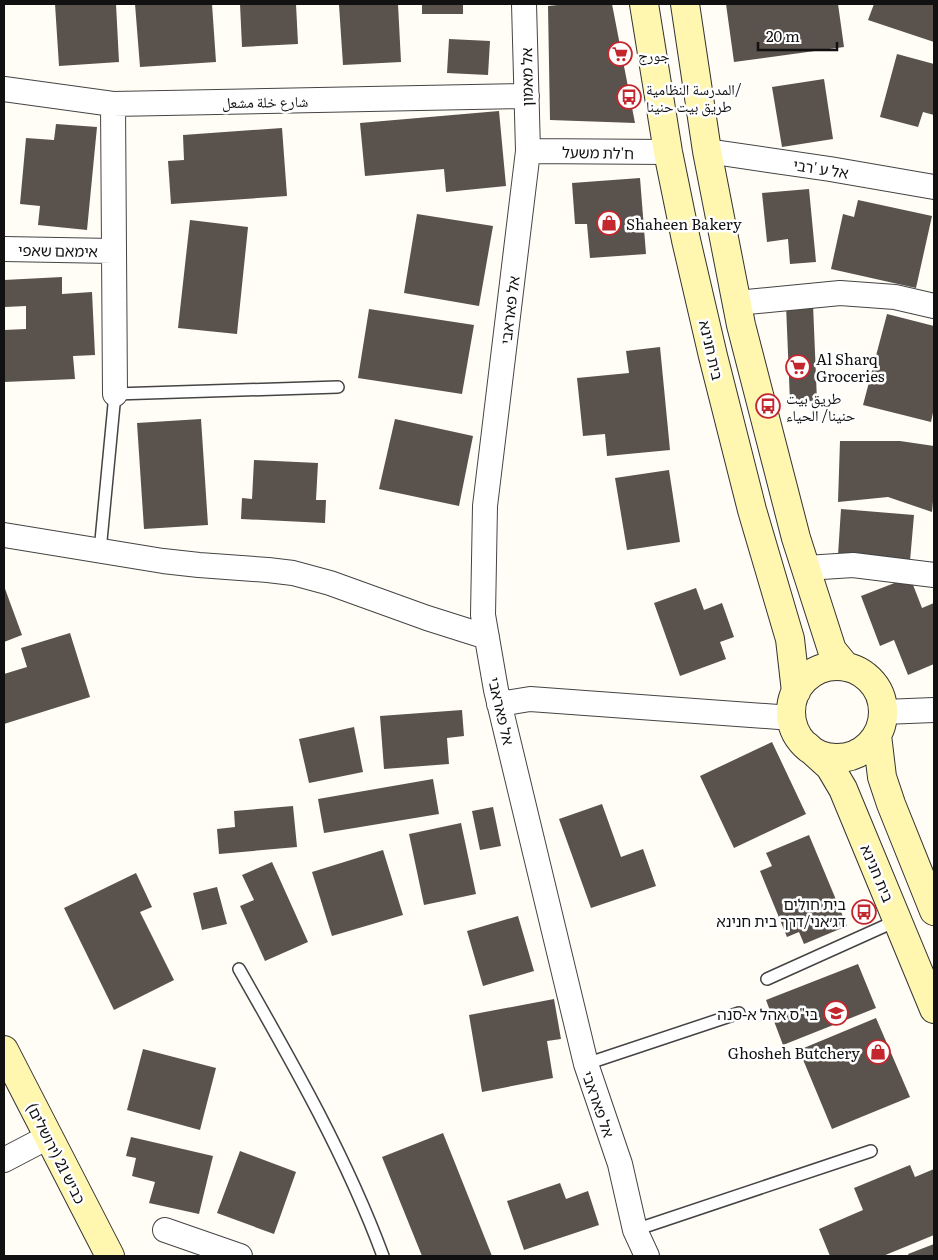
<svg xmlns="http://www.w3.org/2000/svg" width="938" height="1260" viewBox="0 0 938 1260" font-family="Literata,'Noto Naskh Arabic','Noto Sans Hebrew',serif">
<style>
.building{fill:#5a524d}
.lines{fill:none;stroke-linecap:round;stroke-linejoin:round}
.lane-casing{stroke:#444;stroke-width:14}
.street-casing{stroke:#444;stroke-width:26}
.secondary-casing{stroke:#333;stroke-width:30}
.lane{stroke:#fff;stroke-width:11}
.street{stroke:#fff;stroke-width:24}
.secondary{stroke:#fff6b0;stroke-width:28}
.labels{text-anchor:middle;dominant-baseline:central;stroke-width:5;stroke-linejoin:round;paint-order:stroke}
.poi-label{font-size:15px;fill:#111;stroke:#fff;text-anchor:start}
.street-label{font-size:15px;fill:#111;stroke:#fff}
</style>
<rect width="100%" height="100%" fill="#fffdf5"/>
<path class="building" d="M55,4H116L119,62L59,66Z
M135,4H212L216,62L140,67Z
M240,4H296L298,44L242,47Z
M369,4H398L401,62L343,65L339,5Z
M422,4H463V14H422Z
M567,4H612L635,123L550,120L548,6Z
M726,4H838L844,47L734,62Z
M874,4H934V42L868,20Z
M449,39L490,41L488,75L447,73Z
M897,54L934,64V115L923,112L918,127L880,117Z
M824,79L833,139L782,147L772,87Z
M499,111L506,186L446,192L444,169L365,176L360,123Z
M56,124L97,127L87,230L38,225L40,206L20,204L26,138L54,140Z
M282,128L287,196L171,204L168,161L184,160L183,135Z
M640,178L646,254L590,258L587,224H575L572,183Z
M809,189L816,262L790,264L788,239L767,242L762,193Z
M858,200L932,216L916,288L831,269L843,214L854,217Z
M417,214L493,226L479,306L404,293Z
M190,220L248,227L237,334L178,328Z
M62,277V294L92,292L95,355L73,356L75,379L4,382V330L26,329V306L5,307L4,280Z
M813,304L817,401L790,402L786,305Z
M369,309L474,325L462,394L358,378Z
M887,314L934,326V408L931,422L863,405Z
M660,347L670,450L607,456L605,434L583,436L577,378L629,373L626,351Z
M201,419L208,525L144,529L137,423Z
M395,419L473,436L459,506L379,489Z
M840,441H900L934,446V491L932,512L888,497L838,502Z
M254,460L318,463L316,500H326L325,523L241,519L242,498L252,499Z
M669,470L680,542L627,550L615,478Z
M841,509L914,515L910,561L838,555Z
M910,577L922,608L934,603V664L908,675L894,640L880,646L861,596Z
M4,586L22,635L4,642Z
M696,588L704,610L722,603L734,637L720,642L726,659L680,676L654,603Z
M70,633L90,697L4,724V674L27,667L21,648Z
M462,710L464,736L447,738L449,764L384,769L380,716Z
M354,727L363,772L309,783L299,739Z
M772,742L806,814L734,848L700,776Z
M433,779L439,814L324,833L318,799Z
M602,804L621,857L643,849L656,886L591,908L559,819Z
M293,806L297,847L219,854L217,829L235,827L234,811Z
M493,807L501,846L480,850L472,811Z
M461,823L476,894L424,905L409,834Z
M809,835L847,926L804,944L799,932L787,937L760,871L772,866L766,853Z
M383,850L403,915L332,936L312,872Z
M272,862L308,942L265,961L240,906L254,900L242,875Z
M136,873L152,907L140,912L174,980L114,1010L64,908Z
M217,887L227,924L202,930L193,893Z
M518,916L534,971L483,986L467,931Z
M858,964L876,1008L783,1045L766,1000Z
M554,999L561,1039L547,1041L553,1078L482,1092L469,1015Z
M876,1018L910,1097L832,1129L799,1050Z
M143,1049L216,1068L200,1130L127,1110Z
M443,1133L492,1256H422L382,1157Z
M131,1137L213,1156L199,1214L149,1203L155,1182L132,1176L136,1158L126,1156Z
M240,1151L296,1172L274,1234L217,1213Z
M910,1165L915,1177L934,1169V1235L883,1256H830L819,1229L863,1210L854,1188Z
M560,1183L566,1199L588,1191L599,1225L524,1250L507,1201Z
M934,1244V1256H909L908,1254Z"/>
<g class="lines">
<g class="lane-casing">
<path id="lane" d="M100,551L115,394L338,387
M239,969C292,1062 346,1156 383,1256
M767,979L898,920
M586,1064L739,1013
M635,1230L871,1151"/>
</g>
<g class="street-casing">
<path id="street" d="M524,4L528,151L485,506L483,615L496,690L586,1064L620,1164L635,1230L647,1256
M4,89L113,104L527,96
M113,104L115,394
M528,151L668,152
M707,151L830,169L934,187
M4,249L113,251
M737,303L840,293L895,297L934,306
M4,535L163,561L199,565L268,570L293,573L330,583L427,618L487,637
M806,568L853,565L934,575
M499,704L530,699L792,718
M883,712L934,710
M4,1160L48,1137
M165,1230L240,1256"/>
</g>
<g class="secondary-casing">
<path id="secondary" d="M644,4L668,152L686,240L713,356L752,510L790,639L796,692
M685,4L707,151L741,325L796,538L832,650L846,667
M791 712a46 46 0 1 1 92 0a46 46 0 1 1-92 0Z
M877,735L882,777L891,804L934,911
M807,746L830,767L843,789L934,1009
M4,1050L110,1256"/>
</g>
<use href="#lane" class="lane"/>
<use href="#street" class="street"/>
<use href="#secondary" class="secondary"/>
</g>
<defs>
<g id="supermarket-ring" transform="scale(1.25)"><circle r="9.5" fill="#fff" stroke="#c4262e" stroke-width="1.5"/><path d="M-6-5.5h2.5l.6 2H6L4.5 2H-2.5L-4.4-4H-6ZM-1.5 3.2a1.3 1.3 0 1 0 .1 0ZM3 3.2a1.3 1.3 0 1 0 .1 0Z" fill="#c4262e"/></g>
<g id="bus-ring" transform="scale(1.25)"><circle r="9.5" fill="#fff" stroke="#c4262e" stroke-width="1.5"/><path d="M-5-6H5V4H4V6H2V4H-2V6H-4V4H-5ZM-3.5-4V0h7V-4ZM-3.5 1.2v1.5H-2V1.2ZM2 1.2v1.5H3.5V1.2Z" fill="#c4262e"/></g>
<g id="shop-ring" transform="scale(1.25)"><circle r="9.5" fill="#fff" stroke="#c4262e" stroke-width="1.5"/><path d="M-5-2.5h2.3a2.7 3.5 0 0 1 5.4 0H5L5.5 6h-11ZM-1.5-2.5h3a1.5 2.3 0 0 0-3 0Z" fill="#c4262e"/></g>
<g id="school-ring" transform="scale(1.25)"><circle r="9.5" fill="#fff" stroke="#c4262e" stroke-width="1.5"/><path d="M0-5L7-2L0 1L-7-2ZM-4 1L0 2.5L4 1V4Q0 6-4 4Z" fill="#c4262e"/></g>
</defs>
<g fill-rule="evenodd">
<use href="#supermarket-ring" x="620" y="54"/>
<use href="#bus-ring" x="629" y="97"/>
<use href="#shop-ring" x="609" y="223"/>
<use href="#supermarket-ring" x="798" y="367"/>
<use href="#bus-ring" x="768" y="406"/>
<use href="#bus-ring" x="864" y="912"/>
<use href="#school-ring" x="836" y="1013"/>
<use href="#shop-ring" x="878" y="1052"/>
</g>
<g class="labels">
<g class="poi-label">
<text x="638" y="54">جورج</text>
<text x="646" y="88">المدرسة النظامية/<tspan x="646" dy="17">طريق بيت حنينا</tspan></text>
<text x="626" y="223">Shaheen Bakery</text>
<text x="816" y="358">Al Sharq<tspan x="816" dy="17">Groceries</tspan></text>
<text x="786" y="397">طريق بيت<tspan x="786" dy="17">حنينا/ الحياء</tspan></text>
<text x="846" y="903" text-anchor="end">בית חולים<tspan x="846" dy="17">דג׳אני/דרך בית חנינא</tspan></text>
<text x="818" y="1013" text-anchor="end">בי"ס אהל א-סנה</text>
<text x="860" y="1052" text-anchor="end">Ghosheh Butchery</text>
</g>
<g class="street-label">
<text transform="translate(526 77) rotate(-91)">אל מאמון</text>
<text transform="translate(265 101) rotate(-1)">شارع خلة مشعل</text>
<text transform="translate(598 152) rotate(1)">ח'לת משעל</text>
<text transform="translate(821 168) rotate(9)">אל ע 'רבי</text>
<text transform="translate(58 250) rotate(1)">אימאם שאפי</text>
<text transform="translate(509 310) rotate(-83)">אל פאראבי</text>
<text transform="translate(712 350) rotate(77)">בית חנינא</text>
<text transform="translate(502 711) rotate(77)">אל פאראבי</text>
<text transform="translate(878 873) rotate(67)">בית חנינא</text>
<text transform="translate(599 1104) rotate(71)">אל פאראבי</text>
<text transform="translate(57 1153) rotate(63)">כביש 21 (ירושלים)</text>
</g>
</g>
<rect width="938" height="1260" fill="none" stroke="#111111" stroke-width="10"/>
<path d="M758 42v8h79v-8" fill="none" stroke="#111111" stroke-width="2.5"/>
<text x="766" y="42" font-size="15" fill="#111111" stroke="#ffffff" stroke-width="4" paint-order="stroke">20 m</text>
</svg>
